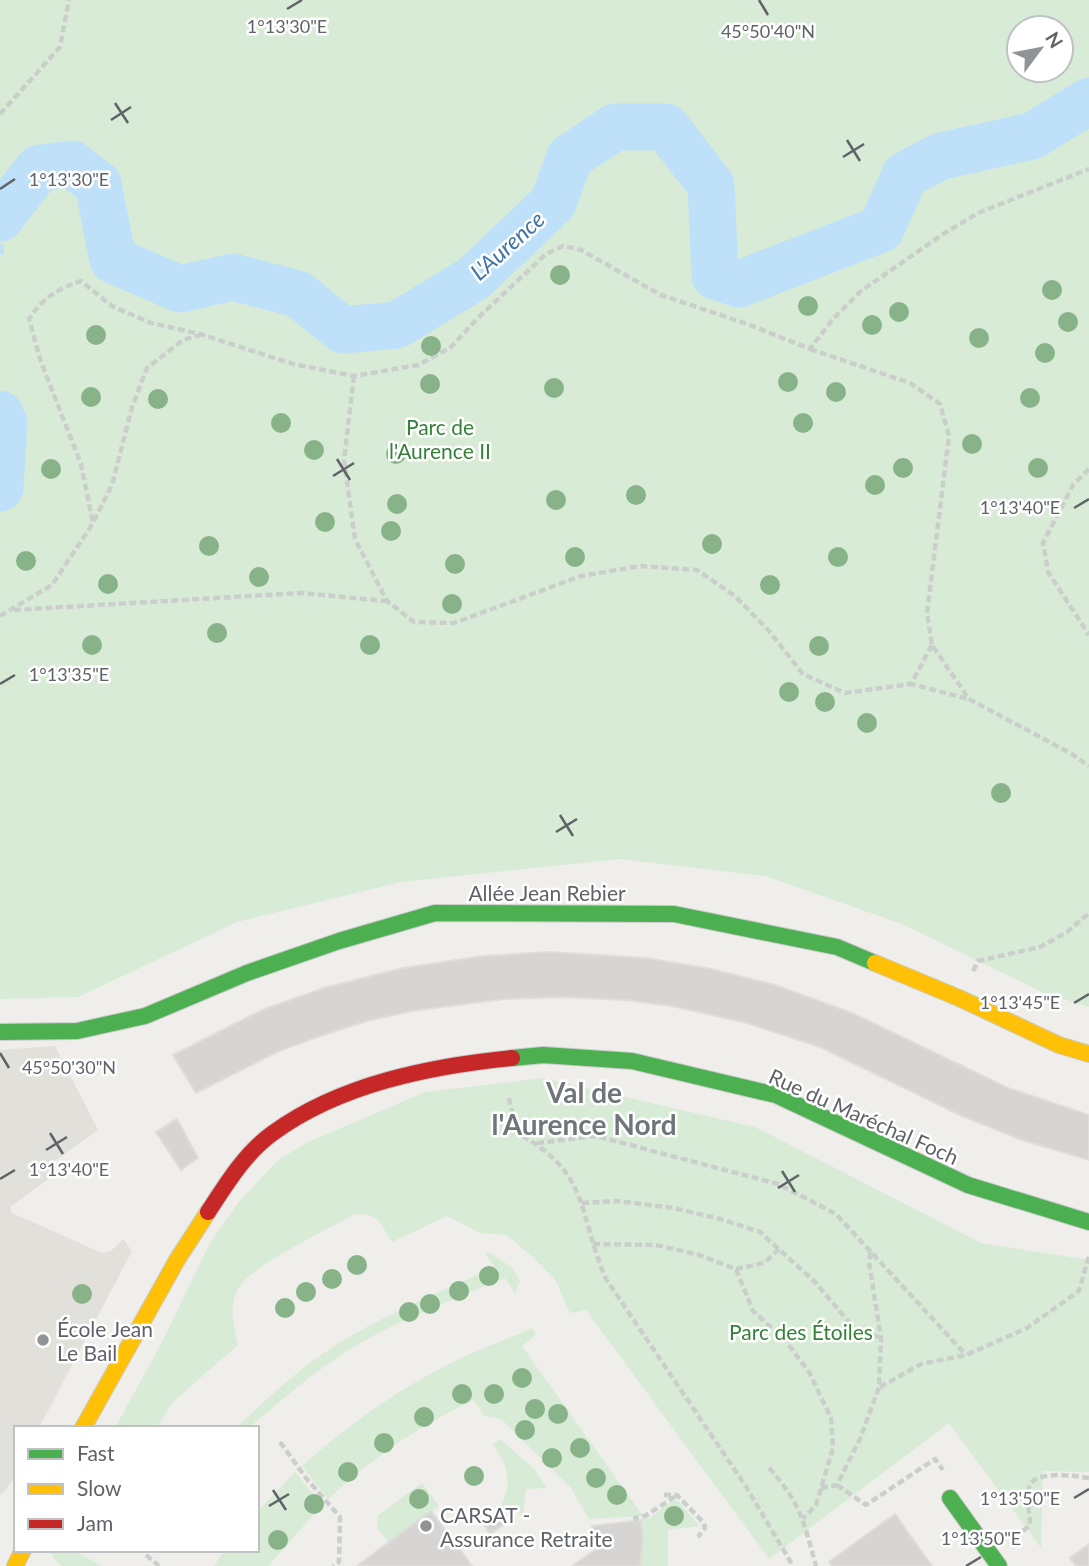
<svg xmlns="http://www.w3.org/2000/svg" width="1089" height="1566" viewBox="0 0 1089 1566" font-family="Lato,sans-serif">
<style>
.education{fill:#e2e0da}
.green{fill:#d8ebd6;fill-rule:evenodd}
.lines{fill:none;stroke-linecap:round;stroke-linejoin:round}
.stream{stroke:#bfe0f9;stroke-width:8}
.river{stroke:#bfe0f9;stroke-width:47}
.building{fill:#d6d5d3;stroke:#deddd9;stroke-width:2}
.fast-casing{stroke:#cacacb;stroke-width:18}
.slow-casing{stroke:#cacacb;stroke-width:18}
.jam-casing{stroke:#cacacb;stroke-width:18}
.path{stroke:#cacfcc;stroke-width:4.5;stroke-dasharray:7 3.5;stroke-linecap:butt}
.fast{stroke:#4caf50;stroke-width:16}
.slow{stroke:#ffc107;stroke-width:16}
.jam{stroke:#c62828;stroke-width:16}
.tree{fill:#88b388}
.ticks{fill:none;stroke:#5f6368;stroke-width:2.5}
.poi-dot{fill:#919496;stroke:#fff;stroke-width:2.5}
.labels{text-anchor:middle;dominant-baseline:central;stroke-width:5;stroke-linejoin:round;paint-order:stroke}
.park-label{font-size:21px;fill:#348238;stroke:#fff}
.street-label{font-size:21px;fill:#5f6368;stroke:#fff}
.poi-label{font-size:21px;fill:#5f6368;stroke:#fff;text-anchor:start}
.water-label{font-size:23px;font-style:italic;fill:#4174aa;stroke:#fff}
.district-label{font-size:28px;font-weight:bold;fill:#70757a;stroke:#fff}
.ticks-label{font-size:18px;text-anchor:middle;fill:#5f6368;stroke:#fff;stroke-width:5;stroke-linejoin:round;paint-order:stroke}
</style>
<rect width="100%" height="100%" fill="#efeeea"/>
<path class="education" d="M55,1046L98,1130L49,1165L54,1175L10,1207L12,1213L102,1253L111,1251L123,1239L132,1251L39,1428H16V1473L7,1489L0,1495V1050Z"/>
<path class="green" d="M0,0H1089V1007L1042,992L902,924L765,876L620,859L401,882L237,922L78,997L0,999ZM1019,28H1061V70H1019Z
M543,1078L755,1127L981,1243L1089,1260V1472L1043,1471L1041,1548L949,1423L769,1559L586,1310L570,1313L556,1281L532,1256L506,1235L480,1233L447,1216L392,1242C380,1223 378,1211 353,1215C327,1230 253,1265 239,1287C228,1305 234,1327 238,1345L175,1400L156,1428H115L161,1344L210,1243L238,1203L277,1161L308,1142L425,1092Z
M487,1251L511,1267L520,1281L515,1293L505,1278C454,1299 400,1319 352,1348C315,1371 282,1399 249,1428H236C271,1395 307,1361 349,1337C396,1310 446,1289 495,1267L486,1255Z
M532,1328L536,1335L522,1346L643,1516L589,1519L571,1488L501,1419L484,1416L474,1400C420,1425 372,1458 328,1499L302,1466C348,1425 398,1389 453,1362C479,1349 506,1340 532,1328Z
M500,1439L534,1469L547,1488L526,1489L523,1519L515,1508L505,1510L500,1507C514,1484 507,1465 493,1444Z
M295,1472L322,1505L268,1566H214L225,1550H257V1512Z
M422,1483L439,1506L389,1542L377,1528L378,1515Z
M673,1500L679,1502L699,1526L668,1530V1566H640L643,1536L641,1520L651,1517Z
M51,1550H72L102,1566H62L53,1558Z"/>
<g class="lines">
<path class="stream" d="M0,248V251"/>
<path class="river" d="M0,218L39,168L72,164L98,184L113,260L180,289L233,277L298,294L343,330L397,325L474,278L553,203L570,157L615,127H666L711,185L715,276L739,284L881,229L905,175L941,156L1032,136L1089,101
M0,414L4,423L0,488"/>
</g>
<path class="building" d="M549,952L646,958L711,969L775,985L852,1013L1008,1088L1089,1115V1160L1022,1140L962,1116L820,1047L747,1023L672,1006L626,1000L565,997L504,999L411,1011L367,1021L323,1035L279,1051L196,1093L173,1055L262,1010L324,988L403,968L484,956Z
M177,1119L198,1158L181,1170L156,1132Z
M431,1511L472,1566H357L389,1542Z
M895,1514L932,1566H832L829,1562Z
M500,1515L506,1523L490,1534L485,1526Z
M641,1520L643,1536L640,1566H572L596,1549L592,1526Z
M1089,1544V1566H1076L1070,1558Z"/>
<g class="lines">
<g class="fast-casing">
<path id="fast" d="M0,1032L77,1031L145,1016L247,973L339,941L435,913L674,914L837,947L875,963
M512,1058L543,1055L632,1061L776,1095L968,1185L1089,1222
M950,1498L999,1566"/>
</g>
<g class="slow-casing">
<path id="slow" d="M875,963L959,998L1059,1045L1089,1054
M83,1428L177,1260L208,1212
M15,1566L23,1550"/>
</g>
<g class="jam-casing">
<path id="jam" d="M208,1212C227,1183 245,1153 273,1133C340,1084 431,1066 512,1058"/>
</g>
<path class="path" d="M0,114L60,47L69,0
M810,349L910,383L940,404L949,436L927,613L932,645L969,699L1072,754L1089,766
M354,376L344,460L355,539L387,601L414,622L454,623L581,576L641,566L697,570L735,596L769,631L803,674L845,693L911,684
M1089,469L1073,485L1043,543L1048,572L1089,635
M94,521L112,485L132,407L147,368L183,340L200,335
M14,610L301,593L386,601
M0,616L52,585L93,523L81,464L41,362L29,319C43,298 57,289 81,281L112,306L151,323L200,334L293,364L354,376L418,365L450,348L479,317L546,254L563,246L581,250L661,295L750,325L810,349L833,319L861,291L943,234L978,213L1089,169
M932,645L911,684L968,699
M973,971L978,961L1040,947L1067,932L1089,913
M509,1098L517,1133C591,1173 577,1212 606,1279L745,1485L793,1566
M537,1143L596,1136L778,1184L836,1214L966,1355
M582,1203L618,1201L674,1208L720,1219L760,1232L814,1281L854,1328L881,1338
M593,1244L656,1245L699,1255L736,1269L753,1311L785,1340L809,1372L831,1418L833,1448L816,1505L803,1519
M736,1269L764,1263L779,1249
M880,1387L921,1364L966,1355L1027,1328L1079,1291L1089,1256
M280,1442L306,1478L340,1517L339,1562L333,1566
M769,1468C800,1502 804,1522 816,1566
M837,1485L866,1505L935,1459L943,1470
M821,1488L837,1485L860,1439L879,1387L881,1338L869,1262L871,1250
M664,1495H677L704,1523L705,1528L698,1537
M636,1521L635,1518L645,1516L676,1496
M1015,1538L1030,1525C1030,1513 1025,1496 1030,1485C1037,1470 1075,1476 1089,1478
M146,1555L159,1566"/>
<use href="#fast" class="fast"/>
<use href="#slow" class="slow"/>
<use href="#jam" class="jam"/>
</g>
<g class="tree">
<circle cx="560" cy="275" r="10"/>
<circle cx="1052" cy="290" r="10"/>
<circle cx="808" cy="306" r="10"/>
<circle cx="899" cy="312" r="10"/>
<circle cx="1068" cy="322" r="10"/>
<circle cx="872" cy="325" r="10"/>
<circle cx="96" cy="335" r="10"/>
<circle cx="979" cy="338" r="10"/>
<circle cx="431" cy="346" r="10"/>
<circle cx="1045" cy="353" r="10"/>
<circle cx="788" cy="382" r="10"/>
<circle cx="430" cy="384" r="10"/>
<circle cx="554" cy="388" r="10"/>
<circle cx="836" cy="392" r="10"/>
<circle cx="91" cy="397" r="10"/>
<circle cx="1030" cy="398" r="10"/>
<circle cx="158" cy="399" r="10"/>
<circle cx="281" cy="423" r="10"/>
<circle cx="803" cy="423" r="10"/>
<circle cx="972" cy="444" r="10"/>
<circle cx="314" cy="450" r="10"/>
<circle cx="396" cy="454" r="10"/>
<circle cx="903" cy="468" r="10"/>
<circle cx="1038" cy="468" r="10"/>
<circle cx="51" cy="469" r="10"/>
<circle cx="875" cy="485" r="10"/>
<circle cx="636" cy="495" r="10"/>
<circle cx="556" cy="500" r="10"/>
<circle cx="397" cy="504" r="10"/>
<circle cx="325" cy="522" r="10"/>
<circle cx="391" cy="531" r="10"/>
<circle cx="712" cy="544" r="10"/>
<circle cx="209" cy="546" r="10"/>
<circle cx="575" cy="557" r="10"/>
<circle cx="838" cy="557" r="10"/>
<circle cx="26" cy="561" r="10"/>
<circle cx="455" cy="564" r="10"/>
<circle cx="259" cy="577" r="10"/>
<circle cx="108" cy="584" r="10"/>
<circle cx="770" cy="585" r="10"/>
<circle cx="452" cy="604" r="10"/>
<circle cx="217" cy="633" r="10"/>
<circle cx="92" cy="645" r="10"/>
<circle cx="370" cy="645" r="10"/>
<circle cx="819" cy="646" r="10"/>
<circle cx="789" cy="692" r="10"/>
<circle cx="825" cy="702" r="10"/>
<circle cx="867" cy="723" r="10"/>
<circle cx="1001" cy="793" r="10"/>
<circle cx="357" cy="1265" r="10"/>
<circle cx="489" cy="1276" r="10"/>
<circle cx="332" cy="1279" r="10"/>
<circle cx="459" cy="1291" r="10"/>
<circle cx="306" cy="1292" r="10"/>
<circle cx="82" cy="1294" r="10"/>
<circle cx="430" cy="1304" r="10"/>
<circle cx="285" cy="1308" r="10"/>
<circle cx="409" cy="1312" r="10"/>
<circle cx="522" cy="1378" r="10"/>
<circle cx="462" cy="1394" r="10"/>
<circle cx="494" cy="1394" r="10"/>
<circle cx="535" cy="1409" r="10"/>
<circle cx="558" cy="1414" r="10"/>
<circle cx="424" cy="1417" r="10"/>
<circle cx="525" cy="1430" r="10"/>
<circle cx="384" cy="1443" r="10"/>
<circle cx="580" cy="1448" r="10"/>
<circle cx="552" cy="1458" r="10"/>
<circle cx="348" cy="1472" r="10"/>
<circle cx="474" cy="1476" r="10"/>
<circle cx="596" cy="1478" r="10"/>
<circle cx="617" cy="1495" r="10"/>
<circle cx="419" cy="1499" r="10"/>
<circle cx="314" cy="1504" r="10"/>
<circle cx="674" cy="1516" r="10"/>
<circle cx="278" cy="1540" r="10"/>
</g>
<path class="ticks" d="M759,0L768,15M287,9L302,0M115,103L128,123M111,120L131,107M847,140L860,161M843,157L864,144M0,189L15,179M337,459L350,480M333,476L354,463M1074,508L1089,499M0,684L15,675M560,815L573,836M556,832L577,819M1074,1003L1089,994M0,1053L9,1068M50,1133L63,1154M46,1150L67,1137M782,1171L795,1192M0,1179L15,1170M778,1188L799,1175M273,1490L286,1510M1074,1498L1089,1489M269,1506L289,1494M966,1566L981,1557"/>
<g class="poi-dot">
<circle cx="43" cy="1340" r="7"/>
<circle cx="426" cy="1526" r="7"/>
</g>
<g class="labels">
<g class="park-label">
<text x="440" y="426">Parc de<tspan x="440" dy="24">l'Aurence II</tspan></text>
<text x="801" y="1331">Parc des Étoiles</text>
</g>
<g class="street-label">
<text x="547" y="892">Allée Jean Rebier</text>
<text transform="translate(864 1116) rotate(24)">Rue du Maréchal Foch</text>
</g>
<g class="poi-label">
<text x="57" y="1328">École Jean<tspan x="57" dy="24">Le Bail</tspan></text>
<text x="440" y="1514">CARSAT -<tspan x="440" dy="24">Assurance Retraite</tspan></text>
</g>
<g class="water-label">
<text transform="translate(507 245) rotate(-42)">L'Aurence</text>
</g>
<g class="district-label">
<text x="584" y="1092">Val de<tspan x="584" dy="32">l'Aurence Nord</tspan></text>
</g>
</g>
<g class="ticks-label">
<text x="287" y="33">1°13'30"E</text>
<text x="768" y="38">45°50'40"N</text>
<text x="69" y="186">1°13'30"E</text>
<text x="1020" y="514">1°13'40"E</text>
<text x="69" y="681">1°13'35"E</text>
<text x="1020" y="1009">1°13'45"E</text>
<text x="69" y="1074">45°50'30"N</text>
<text x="69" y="1176">1°13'40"E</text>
<text x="1020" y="1505">1°13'50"E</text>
<text x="981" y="1545">1°13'50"E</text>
</g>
<rect x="14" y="1426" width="245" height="126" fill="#ffffff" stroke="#bfc1c3" stroke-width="2"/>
<rect x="28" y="1449" width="35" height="10" fill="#4caf50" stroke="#bfc1c3" stroke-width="2"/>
<text x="77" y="1461" font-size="21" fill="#5f6368">Fast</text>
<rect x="28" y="1484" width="35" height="10" fill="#ffc107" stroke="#bfc1c3" stroke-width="2"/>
<text x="77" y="1496" font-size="21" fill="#5f6368">Slow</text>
<rect x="28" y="1519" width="35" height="10" fill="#c62828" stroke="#bfc1c3" stroke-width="2"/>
<text x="77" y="1531" font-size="21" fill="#5f6368">Jam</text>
<g transform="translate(1040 49) rotate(58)"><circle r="33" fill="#ffffff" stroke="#bfc1c3" stroke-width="2"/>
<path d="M0-5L12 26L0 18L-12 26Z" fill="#919496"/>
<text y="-10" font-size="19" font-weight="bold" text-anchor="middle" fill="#5f6368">N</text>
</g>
</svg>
